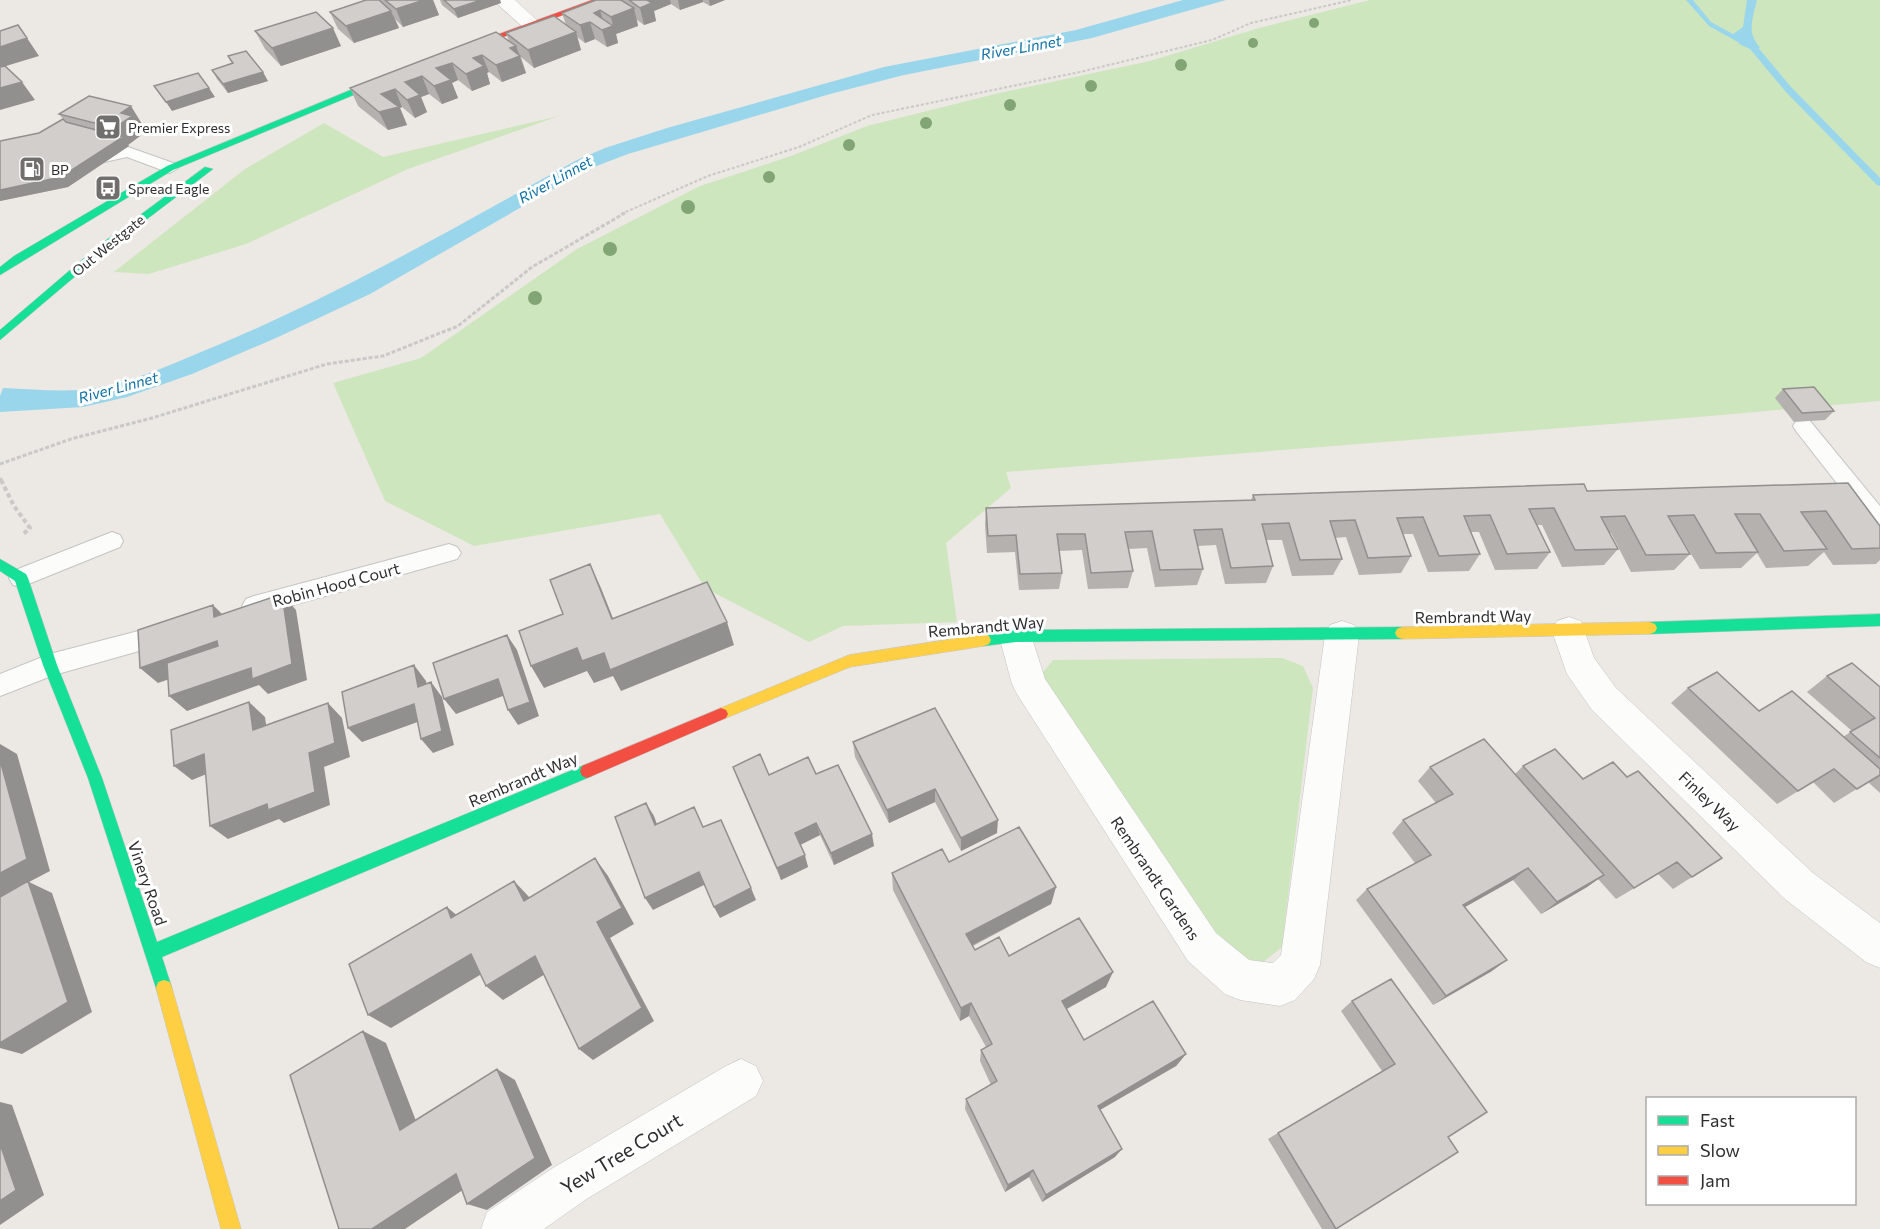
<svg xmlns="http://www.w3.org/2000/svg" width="1880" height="1229" viewBox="0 0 1880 1229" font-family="Commissioner,sans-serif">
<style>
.green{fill:#cee6be}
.water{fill:#99d6ec}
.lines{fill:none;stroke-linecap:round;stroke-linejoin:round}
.stream{fill:#99d6ec;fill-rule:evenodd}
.lane-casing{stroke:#c5c4c5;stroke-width:2}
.street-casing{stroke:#c5c4c5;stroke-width:1}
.fast-casing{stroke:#c5c4c5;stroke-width:1}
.slow-casing{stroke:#c5c4c5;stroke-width:1}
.jam-casing{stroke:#c5c4c5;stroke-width:1}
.path-far2{stroke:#c9c9c8;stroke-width:2;stroke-dasharray:3 2;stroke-linecap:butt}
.path-far1{stroke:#c9c9c8;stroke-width:3;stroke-dasharray:4 2;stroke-linecap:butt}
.path{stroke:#c9c9c8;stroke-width:4;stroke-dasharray:4.5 3;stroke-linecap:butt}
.lane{fill:#fcfcfb;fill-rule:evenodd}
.street{fill:#fcfcfb;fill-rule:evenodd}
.fast{fill:#16e098;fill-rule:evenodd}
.slow{fill:#ffcf43;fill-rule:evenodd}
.jam{fill:#f24e42;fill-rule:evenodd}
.tree{fill:#82a575}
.wall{fill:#b4b1af}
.shaded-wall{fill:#92908e}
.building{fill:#d1cecb;stroke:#92908e;stroke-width:1.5}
.labels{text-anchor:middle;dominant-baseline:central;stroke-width:6;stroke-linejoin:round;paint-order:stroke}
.far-poi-label{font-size:14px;fill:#2e2e2e;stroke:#fff;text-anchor:start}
.far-street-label{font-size:14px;fill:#2e2e2e;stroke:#fff}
.far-water-label{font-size:15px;font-style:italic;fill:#0d6fa3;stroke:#fff}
.street-label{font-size:16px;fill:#2e2e2e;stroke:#fff}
.near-street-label{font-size:20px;fill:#2e2e2e;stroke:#fff}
</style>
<rect width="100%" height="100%" fill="#ece8e4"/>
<path class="green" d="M1370,0H1880V401L1699,417L1006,472L1011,488L946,543L957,622L843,626L809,642L705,588L660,514L474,546L385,501L333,383L421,358L577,249L700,186L791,156L867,126L995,94L1150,61L1259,28Z
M559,116L408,169L246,244L149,274L114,272L245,169L324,123L383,157Z
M1282,658L1303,666L1313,688L1282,947L1261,964L1215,944L1041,675L1053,660Z"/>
<path class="water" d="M1183,0H1226L1092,38L904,75L830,94L628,154L586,170L370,294L276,338L192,374L127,397L83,407L0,412V396L3,388C34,389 67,393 98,388C139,380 179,361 218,345C342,293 459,225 577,160L605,148L667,128L884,67L1076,30Z
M1686,0H1693L1711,22L1733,34L1743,27L1747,0H1757C1753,18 1746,33 1760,47L1754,51L1709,26Z"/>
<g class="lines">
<path class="stream" d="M1739,40L1756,45L1791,87L1880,178V186L1877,185L1785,91L1750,49L1739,44Z"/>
<g class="lane-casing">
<path id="lane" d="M128,147L176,164L178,168L170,173L127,157L86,166L78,161L80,157Z
M1803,419L1810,421L1880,506V531L1872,528L1796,431L1793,426L1796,421Z
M112,532L120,535L123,541L120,547L21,587L13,585L9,578L13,571Z
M449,544L457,547L461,553L457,559L254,616L246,613L242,606L246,599L254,596Z
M169,623L178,626L181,633L178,640L54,675L0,696V674L50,654Z"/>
</g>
<g class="street-casing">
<path id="street" d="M493,0H515L541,24L538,28H524Z
M1569,617L1581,621L1594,658L1616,688L1813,873L1880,923V968L1866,962L1785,899L1592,710L1567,674L1552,631L1557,621Z
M1342,621L1354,625L1359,635L1320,965L1314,979L1295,1000L1280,1006L1240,1000L1225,994L1188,961L1017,694L1012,684L999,636L1004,626L1016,622L1028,626L1045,679L1216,933L1249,960L1273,963L1281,955L1325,635L1330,625Z
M741,1059L756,1066L763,1081L756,1096L585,1200L544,1229H481L487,1212L553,1168L726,1066Z"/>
</g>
<g class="fast-casing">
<path id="fast" d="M394,72L398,75L397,77L173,170L0,275V267L14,256L167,166Z
M205,167L213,169L105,251L0,340V330L97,247Z
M0,559L26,574L28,578L57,665L102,778L157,942L582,766L587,764L592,766L594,771L592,776L162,957L172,988L170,994L164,996L158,994L156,988L88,778L43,665L15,581L0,571Z
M1880,614V626L1650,634L1645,632L1643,628L1645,624L1650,622Z
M1402,627L1407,629L1409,633L1407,637L1402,639L1016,642L984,646L979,644L977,640L979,636L984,634L1016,630Z"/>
</g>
<g class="slow-casing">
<path id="slow" d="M1650,622L1655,624L1657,628L1655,632L1650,634L1402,639L1397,637L1395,633L1397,629L1402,627Z
M984,634L989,636L991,640L989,644L984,646L850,667L721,720L716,718L714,714L716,710L849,655Z
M164,980L170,982L172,988L241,1229H221L156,988L158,982Z"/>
</g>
<g class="jam-casing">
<path id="jam" d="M592,0H604L462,52L455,50Z
M721,708L726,710L728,714L726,718L592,776L587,778L582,776L580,771L582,766Z"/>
</g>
<path class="path-far2" d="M621,214L708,176L799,147L872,115L1080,72L1212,40L1251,23L1352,0"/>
<path class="path-far1" d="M0,464L71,439L152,418L327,364L383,356L458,326L532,267L625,213
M0,478L2,481"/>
<path class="path" d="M1,480L14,506L30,528L22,535"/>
<use href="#lane" class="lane"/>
<use href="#street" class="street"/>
<use href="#fast" class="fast"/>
<use href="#slow" class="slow"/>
<use href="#jam" class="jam"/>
</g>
<g class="tree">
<circle cx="1314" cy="23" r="5"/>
<circle cx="1253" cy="43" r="5"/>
<circle cx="1181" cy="65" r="6"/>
<circle cx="1091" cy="86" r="6"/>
<circle cx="1010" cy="105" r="6"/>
<circle cx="926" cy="123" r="6"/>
<circle cx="849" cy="145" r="6"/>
<circle cx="769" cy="177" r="6"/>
<circle cx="688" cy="207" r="7"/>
<circle cx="610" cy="249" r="7"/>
<circle cx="535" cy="298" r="7"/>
</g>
<path class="wall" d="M366,0H433L439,15L403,27L395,19L399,28L354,43L338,29L330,12Z
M440,0H500L501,3L458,18L442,5Z
M596,0H725L710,6L703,2L680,10L671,4L654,11L656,21L644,25L637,20L638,26L616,34L618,43L607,47L595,39L585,43L577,37L581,50L534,68L521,57L526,73L502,82L489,72L487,73L490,84L472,91L458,80L452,83L458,98L442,104L429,94L421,97L427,112L415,118L402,107L400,108L407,125L388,130L358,106L350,88L509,41L506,33L566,25L562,13Z
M255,31L341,46L281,66L265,49Z
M228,56L268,81L228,93L217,79L212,70L232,64Z
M59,114L142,124L139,126L144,133L128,145L129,146L68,187L0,201V141L39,133L63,119Z
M1783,389L1834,411L1825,420L1794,422L1775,398Z
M1848,483L1880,526V560L1876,564L1833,565L1824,552L1808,566L1766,568L1757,553L1741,568L1700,569L1678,532H1677L1690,554L1674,570L1631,572L1611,533H1610L1618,549L1604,565L1562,567L1542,525H1537L1550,552L1537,569L1495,570L1479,532H1471L1480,554L1469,571L1428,572L1413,534H1403L1411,556L1401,573L1359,575L1346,537L1335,538L1342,559L1333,575L1292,576L1282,540H1266L1273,566L1266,583L1225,584L1216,545L1198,546L1203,569L1197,585L1155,587L1147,548L1128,549L1133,571L1128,588L1088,589L1082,550L1059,551L1062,573L1059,589L1019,590L1015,552L987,553L985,525L986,508L1251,500L1253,495L1587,491Z
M1827,676L1880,687V793L1868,782L1834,803L1813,782L1777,804L1671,703L1688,688L1843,737L1852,731L1807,692Z
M935,708L997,833L961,851L935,802L889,823L855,757L853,742Z
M1523,766L1583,779L1627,777L1722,858L1673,889L1658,874L1616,899L1598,879L1587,887L1541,914L1513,880L1465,907L1492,971L1433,1005L1356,900L1367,889L1415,863L1392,833L1403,820L1436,803L1418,781L1430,767L1515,774Z
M733,767L769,775L816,774L874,846L834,865L820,835L800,845L808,867L781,880L738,780Z
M949,862L1056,887L1051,904L973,946L975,950L1009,956L1106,987L1067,1009L1084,1040L1186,1054L1176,1066L1100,1110L1115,1157L1042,1202L1029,1177L1005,1192L965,1109L966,1099L991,1085L980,1061L981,1050L986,1047L969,1016L960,1021L893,890L892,873Z
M1352,1001L1448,1137L1337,1229H1322L1268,1139L1382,1071L1341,1011Z"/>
<path class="shaded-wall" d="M424,0H433L439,15L403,27L396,9Z
M481,0H500L501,3L458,18L454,9Z
M643,0H670L671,4L654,11L656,21L644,25L640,8Z
M678,0H703V2L680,10Z
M709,0H725L710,6Z
M634,8L638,26L616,34L618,43L607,47L602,30L613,26L611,17Z
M600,10L605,27L594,13Z
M391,11L399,28L354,43L346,26Z
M590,22L595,39L585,43L580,25Z
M333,28L341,46L281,66L272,48Z
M576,32L581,50L534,68L528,50Z
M27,38L39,56L6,66L12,75L0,79V47Z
M516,46L526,73L502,82L496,65L510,48Z
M482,55L489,72L487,73L490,84L472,91L466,74L473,58Z
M452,63L458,80L452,83L458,98L442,104L434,86L436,68Z
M263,72L268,81L228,93L223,84Z
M422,76L429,94L421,97L427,112L415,118L407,100L405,82Z
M22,82L35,100L0,110V88Z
M209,88L215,97L172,111L166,102Z
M395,89L402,107L400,108L407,125L388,130L379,112L381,94Z
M131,106L142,124L139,126L144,133L128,145L129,146L68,187L0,201V190L121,138L114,128L121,113Z
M590,564L601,588L622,641L612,619Z
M282,594L296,610L307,680L268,694L259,685L187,711L169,696L251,668Z
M213,605L229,621L214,617Z
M727,622L734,645L621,691L613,676L594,683L587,671L544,688L531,666L577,648L604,653Z
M507,635L517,650L539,716L518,725L508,710Z
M217,641L233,657L158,683L140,668Z
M414,665L426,681L430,701L418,687Z
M498,679L508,694L456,714L444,699Z
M431,682L442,697L454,745L433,753L421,739Z
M249,702L265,717L269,745L253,730Z
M328,703L342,718L350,757L324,767L330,805L284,823L279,819L228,839L210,826L267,804L309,753Z
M414,704L426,719L362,742L348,728Z
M0,744L17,754L50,871L29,882L52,893L92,1012L22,1054L0,1048Z
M204,754L221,768L192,780L174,766Z
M935,789V802L889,823L887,810Z
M646,803L654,816L662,838L655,825Z
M998,820L997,833L961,851V838Z
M816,823L820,835L798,846L795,833Z
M872,834L874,846L834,865L831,853Z
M805,855L808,867L781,880L777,868Z
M595,858L608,876L634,924L610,938L654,1021L593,1060L579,1049L597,922Z
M1528,868L1513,880L1449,916L1463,905Z
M699,872L706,884L653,910L645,898Z
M1604,875L1587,887L1541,914L1557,902Z
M514,881L530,898L524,901Z
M1056,887L1051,904L965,949L966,934Z
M751,888L756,900L720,918L714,907Z
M447,907L466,923L451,918Z
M471,954L490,969L391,1028L368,1015Z
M535,956L550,971L503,1000L486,986Z
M1507,960L1492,971L1433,1005L1446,996Z
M1113,972L1106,987L1057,1014L1062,1001Z
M971,1003L969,1016L960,1021L961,1008Z
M363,1031L386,1043L423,1139L400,1130Z
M1186,1054L1176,1066L1091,1115L1098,1106Z
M497,1069L515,1080L552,1165L487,1210L467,1204Z
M0,1102L12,1105L44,1195L0,1225Z
M1122,1149L1115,1157L1042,1202L1046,1195Z
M1033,1170L1029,1177L1005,1192L1008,1185Z
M456,1174L476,1181L405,1229H372Z"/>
<path class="building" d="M366,0H379L391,11L346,26L330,12Z
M385,0H424L396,9Z
M444,0H481L454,9Z
M596,0H621L634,8L611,17L600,10L594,13L613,26L602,30L590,22L580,25L562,13Z
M629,0H647L652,3L640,8Z
M316,12L333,28L272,48L255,31Z
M554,16L576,32L528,50L506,33Z
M18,25L27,38L0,47V31Z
M496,32L516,46L510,48L520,56L496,65L482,55L473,58L484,66L466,74L452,63L436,68L451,80L434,86L422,76L405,82L420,95L407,100L395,89L381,94L399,107L379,112L350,88Z
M246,51L263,72L223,84L212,70L233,63L228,56Z
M5,66L22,82L0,88V67Z
M198,73L209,88L166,102L154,86Z
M89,96L131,106L121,113L132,116L114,128L59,114Z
M63,119L66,122L123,137L61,177L0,190V141L39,133Z
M1814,387L1834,411L1802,413L1783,389Z
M1848,483L1880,526V548L1852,549L1826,511L1801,512L1827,549L1784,551L1760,514H1735L1758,552L1716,553L1694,515L1668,516L1690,554L1646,555L1625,516L1601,517L1618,549L1575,550L1554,508L1529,509L1550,552L1507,554L1490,515L1464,516L1480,554L1439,556L1423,517L1397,518L1411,556L1368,558L1355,520L1330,521L1342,559L1300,560L1289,523L1262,524L1273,566L1231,568L1222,529L1194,530L1203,569L1160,570L1152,531L1125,532L1133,571L1091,573L1085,534H1057L1062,573L1020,574L1016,535L988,536L986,508L1255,500L1253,495L1584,484L1587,491Z
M590,564L612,619L707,582L727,622L610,670L604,653L582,661L577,648L531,666L519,631L563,614L550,580Z
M282,594L292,664L252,679L251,668L169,696L167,663L218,646L217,641L140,668L138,630L213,605L214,617Z
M507,635L530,702L508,710L498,679L444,699L433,663Z
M1852,663L1880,687V758L1850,732L1875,718L1827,676Z
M414,665L418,687L431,682L442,731L421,739L414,704L348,728L342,692Z
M1717,672L1759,711L1792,691L1880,769V775L1857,789L1834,769L1798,791L1688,688Z
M249,702L253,730L328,703L335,743L309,753L315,792L268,810L267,804L210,826L204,754L174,766L171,730Z
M935,708L998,820L961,838L935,789L887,810L853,742Z
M1484,739L1604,875L1557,902L1528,868L1463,905L1507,960L1446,996L1367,889L1431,855L1403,820L1453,794L1430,767Z
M1555,749L1583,779L1613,762L1627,777L1638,771L1722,858L1692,877L1677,862L1634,888L1523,766Z
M760,754L769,775L808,757L816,774L838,765L872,834L831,853L816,823L795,833L805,855L777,868L733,767Z
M0,760L27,859L0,873Z
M646,803L655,825L694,807L703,827L721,820L751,888L714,907L699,872L645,898L615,817Z
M1019,827L1056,887L966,934L975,950L999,937L1009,956L1079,918L1113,972L1062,1001L1084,1040L1153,1001L1186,1054L1098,1106L1122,1149L1046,1195L1033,1170L1008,1185L966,1099L997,1081L981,1050L992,1044L971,1003L961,1008L892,873L942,849L949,862Z
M595,858L622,908L597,922L642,1008L579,1049L535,956L486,986L471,954L368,1015L349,964L447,907L451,918L514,881L524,901Z
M28,881L68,1002L0,1043V897Z
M1391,979L1487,1112L1448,1137L1458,1152L1336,1229L1278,1133L1395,1064L1352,1001Z
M363,1031L400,1130L497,1069L535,1158L467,1204L456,1174L372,1229H339L290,1075Z
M0,1144L16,1190L0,1201Z"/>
<defs>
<g id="supermarket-square" transform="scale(1.35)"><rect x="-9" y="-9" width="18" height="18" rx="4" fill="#706f6e" stroke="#fff"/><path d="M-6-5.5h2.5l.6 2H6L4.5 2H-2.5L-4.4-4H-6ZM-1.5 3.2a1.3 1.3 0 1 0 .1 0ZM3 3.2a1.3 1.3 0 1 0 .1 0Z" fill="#fff"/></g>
<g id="fuel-square" transform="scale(1.35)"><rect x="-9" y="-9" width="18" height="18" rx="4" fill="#706f6e" stroke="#fff"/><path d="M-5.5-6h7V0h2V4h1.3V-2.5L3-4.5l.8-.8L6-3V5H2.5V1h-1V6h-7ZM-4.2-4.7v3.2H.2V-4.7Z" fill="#fff"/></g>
<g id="bus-square" transform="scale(1.35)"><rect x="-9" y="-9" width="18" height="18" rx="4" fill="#706f6e" stroke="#fff"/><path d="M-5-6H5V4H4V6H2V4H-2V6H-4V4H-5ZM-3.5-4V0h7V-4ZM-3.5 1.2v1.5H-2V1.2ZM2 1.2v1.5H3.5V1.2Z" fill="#fff"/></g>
</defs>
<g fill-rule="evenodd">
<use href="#supermarket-square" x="108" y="127"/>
<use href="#fuel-square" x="32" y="169"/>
<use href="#bus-square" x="108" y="188"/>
</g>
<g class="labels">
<g class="far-poi-label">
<text x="128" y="127">Premier Express</text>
<text x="51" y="169">BP</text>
<text x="128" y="188">Spread Eagle</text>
</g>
<g class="far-street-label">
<text transform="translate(108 245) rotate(-39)">Out Westgate</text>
</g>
<g class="far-water-label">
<text transform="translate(1021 47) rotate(-10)">River Linnet</text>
<text transform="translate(555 179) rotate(-29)">River Linnet</text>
<text transform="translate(118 387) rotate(-15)">River Linnet</text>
</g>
<g class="street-label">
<text transform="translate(336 584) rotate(-15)">Robin Hood Court</text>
<text transform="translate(1473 616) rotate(-1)">Rembrandt Way</text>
<text transform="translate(986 626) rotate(-5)">Rembrandt Way</text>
<text transform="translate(523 779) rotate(-23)">Rembrandt Way</text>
<text transform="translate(1710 801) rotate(44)">Finley Way</text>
<text transform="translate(1156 878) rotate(56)">Rembrandt Gardens</text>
<text transform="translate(148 883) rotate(71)">Vinery Road</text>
</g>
<g class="near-street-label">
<text transform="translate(621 1153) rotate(-31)">Yew Tree Court</text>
</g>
</g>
<rect x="1646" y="1097" width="210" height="108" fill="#ffffff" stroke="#ababab" stroke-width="1.5"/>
<rect x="1658" y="1116" width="30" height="9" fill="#16e098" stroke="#ababab" stroke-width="1.5"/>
<text x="1700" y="1127" font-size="18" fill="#2e2e2e">Fast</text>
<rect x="1658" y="1146" width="30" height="9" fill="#ffcf43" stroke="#ababab" stroke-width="1.5"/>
<text x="1700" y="1157" font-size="18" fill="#2e2e2e">Slow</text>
<rect x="1658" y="1176" width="30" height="9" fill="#f24e42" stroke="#ababab" stroke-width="1.5"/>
<text x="1700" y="1187" font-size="18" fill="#2e2e2e">Jam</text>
</svg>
